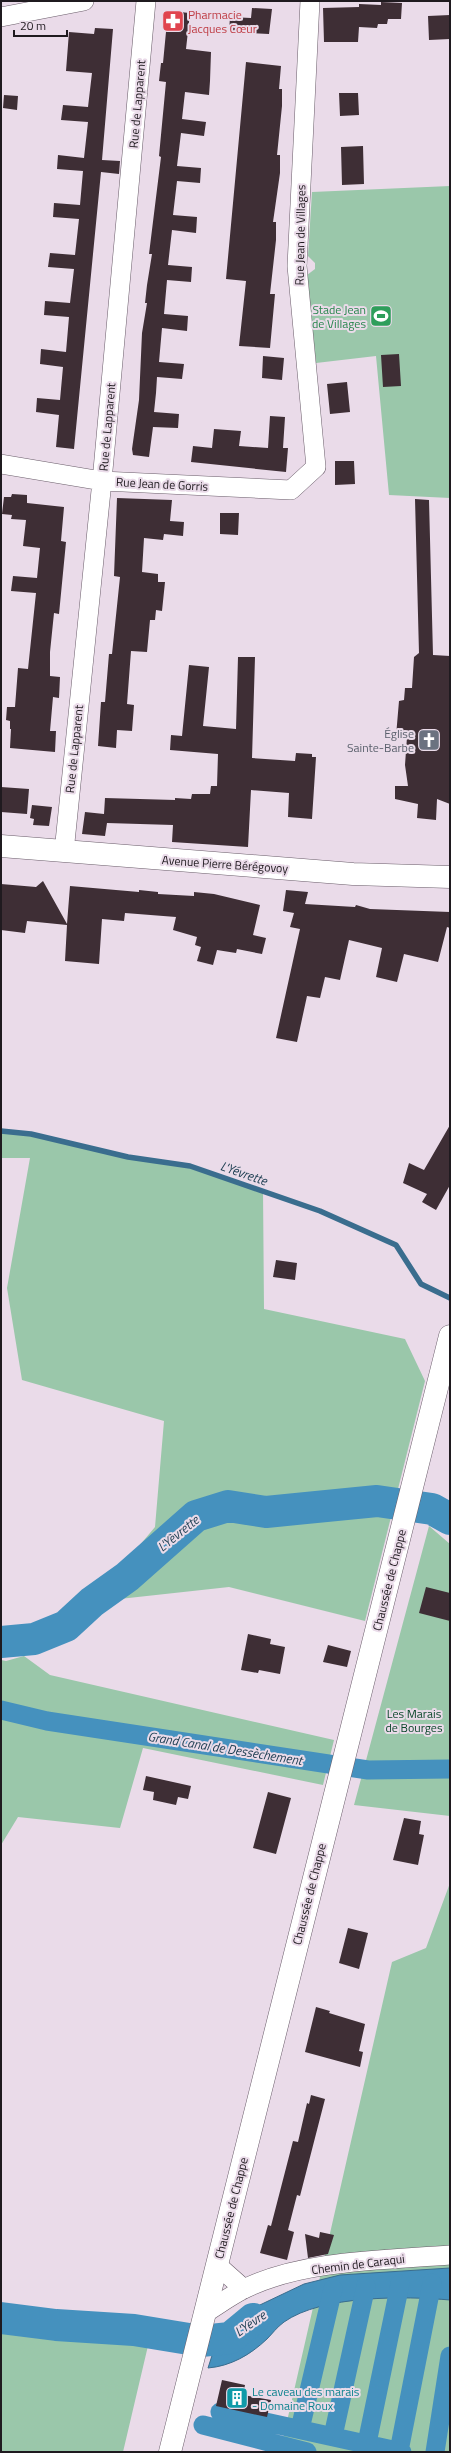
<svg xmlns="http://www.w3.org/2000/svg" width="451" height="2453" viewBox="0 0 451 2453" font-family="'Titillium Web',sans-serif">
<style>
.green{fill:#9ac7aa}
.water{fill:#4591be;stroke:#3a6d8e}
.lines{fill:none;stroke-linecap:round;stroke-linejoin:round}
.stream{stroke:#3a6d8e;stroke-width:5.5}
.canal{stroke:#4591be;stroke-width:19}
.river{stroke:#4591be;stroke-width:32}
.building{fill:#3e2e35}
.minor-casing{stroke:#6a5d6a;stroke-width:20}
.major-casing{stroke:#6a5d6a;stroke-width:23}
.minor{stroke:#fff;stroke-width:19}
.major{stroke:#fff;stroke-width:22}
.labels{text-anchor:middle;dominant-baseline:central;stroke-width:4;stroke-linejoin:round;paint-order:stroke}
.health-label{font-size:12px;fill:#be3a42;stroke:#eadbe9;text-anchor:start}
.street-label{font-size:12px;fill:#1f1a1f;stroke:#eadbe9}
.leisure-label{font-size:12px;fill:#27864d;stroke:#eadbe9;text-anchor:end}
.worship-label{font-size:12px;fill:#5b616d;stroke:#eadbe9;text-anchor:end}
.park-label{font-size:12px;fill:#0a472a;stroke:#eadbe9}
.culture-label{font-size:12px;fill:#0d838f;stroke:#eadbe9;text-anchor:start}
.water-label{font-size:13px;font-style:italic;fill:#1b3c50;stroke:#eadbe9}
</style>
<rect width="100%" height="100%" fill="#eadbe9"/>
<path class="green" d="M450,186V498L389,495L376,356L316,363L307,275L315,269V263L308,256L312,192Z
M1,1131L31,1134L128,1157L190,1166L263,1190L264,1309L405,1339L425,1381L365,1621L229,1587L92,1602L155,1527L164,1421L22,1380L7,1288L30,1158H1Z
M429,1526L450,1544V1816L354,1805Z
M24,1656L50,1675L334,1740L323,1785L143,1748L120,1828L18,1817L1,1845V1660L6,1661Z
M450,1883V2452H280L392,1962L426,1948Z
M1,2318L151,2333L123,2452H1Z"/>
<path class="water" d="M450,2268V2300C405,2296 322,2295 284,2322C277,2327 272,2334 267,2339C250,2355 231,2366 208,2368L218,2337L243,2313L304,2284L340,2275Z"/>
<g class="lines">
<path class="stream" d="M1,1131L31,1134L128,1157L190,1166L320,1211L396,1245L421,1284L450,1298"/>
<path class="canal" d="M1,1710L47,1721L368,1770L450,1769
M220,2412L402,2452
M203,2425L307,2452
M300,2429L333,2289
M333,2436L366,2286
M367,2443L400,2284
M399,2451L432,2283
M435,2452L450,2356"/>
<path class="river" d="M1,1642L34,1639L66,1626L92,1602L127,1577L196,1516L228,1506L266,1512L377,1501L432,1509L450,1519
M1,2318L56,2325L134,2330L201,2341L230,2338L253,2319"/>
</g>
<path class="building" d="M381,2L402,3L401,19H388L387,24H378L377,28L359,27L358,42H324L323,8L359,7V4L381,5Z
M252,8L272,9L269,34L229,32L230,17L251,18Z
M168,11L190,13L186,49L211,52L210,81L209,95L185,92L182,119L206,122L204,136L181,133L177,166L201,168L200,183L177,181L173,215L197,217L196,233L172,230L168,265L192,267L191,282L167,280L164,314L188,316L187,331L162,328L159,362L184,364L182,379L157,377L156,393L154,412L179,414L178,428L153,427L149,457L133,455L132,449L139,400L142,333L147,303H145L147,285L152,254H149L161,157L159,156L166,82L159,81L161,63H163Z
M450,15V39L429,40L428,16Z
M95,28L113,29L102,160L120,161L119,174L101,172L74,449L56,447L59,415L36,412L37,398L60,400L63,367L40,364L41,349L66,352L69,317L44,315L45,301L70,303L74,269L48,267L50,253L75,255L79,219L53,217L54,203L80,205L83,171L57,169L58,155L84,158L88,122L61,120L63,105L88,107L92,73L66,71L69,32L94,34Z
M246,62L281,66L279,89H282V106L277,155H280V173L273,222H276V240L270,294H275L270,348L239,346L246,281L226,279Z
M339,93H358L359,115L340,116Z
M4,95L18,96L17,110L3,108Z
M363,146L364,184L342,185L341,147Z
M399,354L401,386L383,387L381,355Z
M263,356L284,358L282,380L262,378Z
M347,382L350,412L330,414L327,384Z
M270,416L285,417L283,448H288L286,472L191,462L193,446L212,448L214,429L241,431L239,446L268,448Z
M335,461H354L355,484L335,485Z
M12,494L27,495V503L64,507L61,541L66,542L59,614L54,613L50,652V676L60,677L59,698L53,697L50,731H56L55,752L10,748L11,729H10V721L6,720L7,707H15L18,668L28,669L36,593L11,591L13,576L37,578L40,548L23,546L26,520L11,519L12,515L2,514L4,497H11Z
M117,498L172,500L170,521L184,522L183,536L164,534L163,540L144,538L142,572L158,574V582H165L162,611L156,610L155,620H150L147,652L131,651L127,704L134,705L132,731L117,730L116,748L98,746L101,702H105L109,654H112L120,577L114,576Z
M415,499L429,500L433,655L450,656V804L437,799L436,820L417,818L418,804L395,799V786H408L405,765L407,737L396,736L399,701L404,700L405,688H412L414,657L419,653Z
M220,513H239L238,535L220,534Z
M238,657H255L252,758L295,761L296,753L312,754V757H316L312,819L288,817L289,793L251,790L248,847L172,842L173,825L107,823L105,836L82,834L85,812L104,814L105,798L175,800V798L191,799L192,794H210L211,786H217L218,754L170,750L171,735L182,736L189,665L209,667L203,726L236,729Z
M1,787L29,789L27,814L1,812Z
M32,805L52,807L49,826L33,825L34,819L30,818Z
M43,881L67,924L70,886L139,892V890L158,892V894L194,896V892L214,894L260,905L253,935L266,938L262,954L237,949L236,953L217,950L213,965L197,961L201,947L195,945L197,937L173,930L176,917L125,913L124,921L102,919L99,964L65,961L67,925L27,921L25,933L1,930V884L36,887Z
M286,890L308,892L305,904L355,907L356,905L370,909L450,912V928L447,927L438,962L404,954L397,982L376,977L382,948L349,940L340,980L325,977L320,998L307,996L297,1042L276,1038L300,929L290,927L294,913L283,911Z
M450,1125V1185L436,1210L422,1202L427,1194L403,1183L409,1163L424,1170Z
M276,1260L297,1263L295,1280L273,1277Z
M426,1587L450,1593V1621L419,1613Z
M248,1634L271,1639L270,1644L285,1647L280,1674L259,1670L258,1673L241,1670Z
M328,1645L351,1651L347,1667L323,1662Z
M146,1776L191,1786L188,1799L178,1797L176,1805L153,1800L154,1792L143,1790Z
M268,1792L291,1798L276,1854L253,1848Z
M404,1818L421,1821L419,1834L424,1835L418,1865L393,1860Z
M348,1928L368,1933L359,1969L339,1963Z
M316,2007L330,2011L329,2013L365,2024L359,2051L363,2052L360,2067L305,2052Z
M311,2095L325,2099L300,2196L297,2195L288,2230L294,2232L287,2260L260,2253L268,2225L271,2226L293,2141L298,2142L307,2103L309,2104Z
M320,2232L334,2235L328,2254L308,2258L305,2234L319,2238Z
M222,2380L245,2385L243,2395L271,2400L267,2417L216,2406Z"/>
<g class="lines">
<g class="minor-casing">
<path id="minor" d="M1,17L84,1
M1,464L102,481L291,490L316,467L297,266L310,1
M64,852L102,481L146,1
M217,2265L244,2289
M205,2313C218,2305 230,2296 244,2289C302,2260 386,2260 450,2255"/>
</g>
<g class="major-casing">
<path id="major" d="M1,846L353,874L450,877
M170,2452L450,1336"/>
</g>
<use href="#minor" class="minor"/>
<use href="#major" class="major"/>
</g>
<defs>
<g id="pharmacy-square" transform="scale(1.15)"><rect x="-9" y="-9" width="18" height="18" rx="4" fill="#e0444e" stroke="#eadbe9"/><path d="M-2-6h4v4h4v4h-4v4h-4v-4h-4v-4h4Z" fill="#fff"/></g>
<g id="stadium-square" transform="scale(1.15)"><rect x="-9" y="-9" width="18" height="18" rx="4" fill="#2e9e5b" stroke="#eadbe9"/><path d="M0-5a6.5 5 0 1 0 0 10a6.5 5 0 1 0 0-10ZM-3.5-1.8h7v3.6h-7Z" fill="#fff"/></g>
<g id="church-square" transform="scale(1.15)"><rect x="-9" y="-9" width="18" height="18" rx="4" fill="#6b7280" stroke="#eadbe9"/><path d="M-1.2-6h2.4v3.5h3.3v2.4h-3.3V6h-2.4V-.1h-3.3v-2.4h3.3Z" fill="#fff"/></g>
<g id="building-square" transform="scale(1.15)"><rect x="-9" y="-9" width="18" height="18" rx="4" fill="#0f9aa8" stroke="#eadbe9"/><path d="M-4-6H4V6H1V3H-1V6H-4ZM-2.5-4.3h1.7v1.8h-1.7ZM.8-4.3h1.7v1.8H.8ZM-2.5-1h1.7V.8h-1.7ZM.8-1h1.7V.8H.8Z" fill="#fff"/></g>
</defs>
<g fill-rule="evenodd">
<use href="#pharmacy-square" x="173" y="21"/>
<use href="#stadium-square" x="381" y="316"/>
<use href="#church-square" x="429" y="740"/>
<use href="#building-square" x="237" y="2398"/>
</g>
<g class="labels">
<g class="health-label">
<text x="188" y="14">Pharmacie<tspan x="188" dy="14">Jacques Cœur</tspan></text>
</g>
<g class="street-label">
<text transform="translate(137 104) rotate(-85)">Rue de Lapparent</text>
<text transform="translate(300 235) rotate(-89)">Rue Jean de Villages</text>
<text transform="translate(107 427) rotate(-85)">Rue de Lapparent</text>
<text transform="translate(162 484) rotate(3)">Rue Jean de Gorris</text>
<text transform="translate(74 749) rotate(-84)">Rue de Lapparent</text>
<text transform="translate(225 864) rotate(4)">Avenue Pierre Bérégovoy</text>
<text transform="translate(389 1580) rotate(-76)">Chaussée de Chappe</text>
<text transform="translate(309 1894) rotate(-76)">Chaussée de Chappe</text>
<text transform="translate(231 2208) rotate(-76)">Chaussée de Chappe</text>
<text transform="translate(358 2264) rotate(-7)">Chemin de Caraqui</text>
</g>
<g class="leisure-label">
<text x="366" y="309">Stade Jean<tspan x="366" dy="14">de Villages</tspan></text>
</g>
<g class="worship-label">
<text x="414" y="733">Église<tspan x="414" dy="14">Sainte-Barbe</tspan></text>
</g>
<g class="park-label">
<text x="414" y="1713">Les Marais<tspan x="414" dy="14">de Bourges</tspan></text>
</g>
<g class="culture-label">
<text x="252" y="2391">Le caveau des marais<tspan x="252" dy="14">- Domaine Roux</tspan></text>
</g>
<g class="water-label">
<text transform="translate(244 1173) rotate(19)">L'Yévrette</text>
<text transform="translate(178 1533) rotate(-39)">L'Yèvrette</text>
<text transform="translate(225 1748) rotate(9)">Grand Canal de Dessèchement</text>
<text transform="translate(250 2323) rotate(-35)">L'Yèvre</text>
</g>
</g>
<rect width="451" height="2453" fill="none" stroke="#1f1a1f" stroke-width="4"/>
<path d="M14 30v6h53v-6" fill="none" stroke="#1f1a1f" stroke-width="2"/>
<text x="20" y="30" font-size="12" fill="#1f1a1f" stroke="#eadbe9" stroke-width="3" paint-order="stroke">20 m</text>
</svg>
